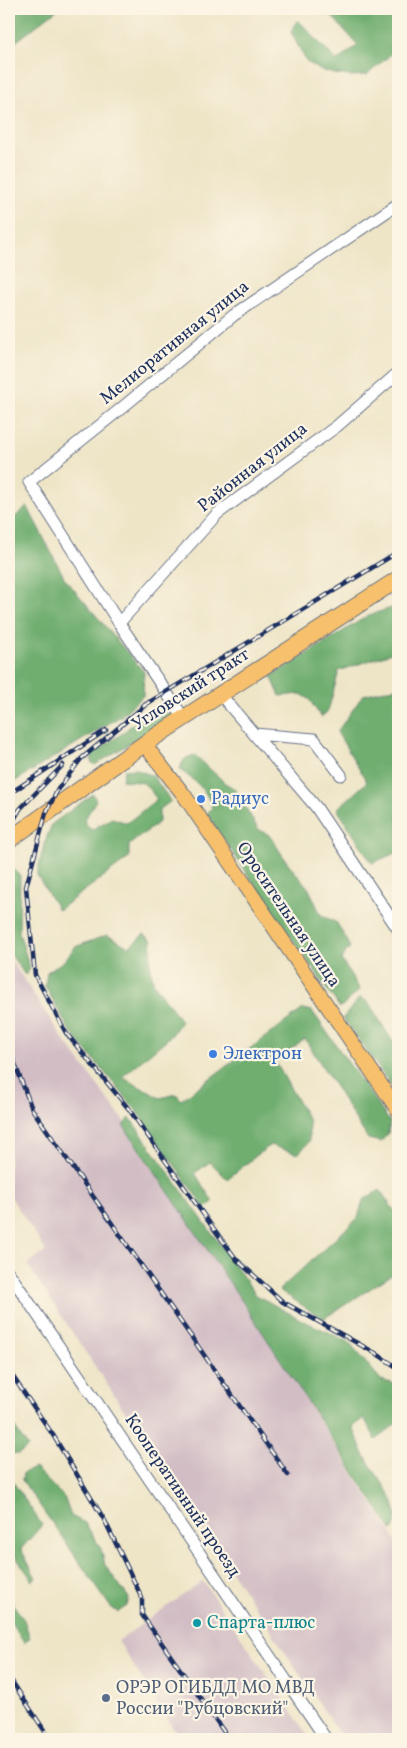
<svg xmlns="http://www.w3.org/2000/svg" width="407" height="1748" viewBox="0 0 407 1748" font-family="Vollkorn,serif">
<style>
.industrial{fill:#d2bdc5}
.forest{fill:#70ae6f;stroke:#466e66}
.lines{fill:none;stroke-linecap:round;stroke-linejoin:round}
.minor-casing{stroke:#656f83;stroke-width:13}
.major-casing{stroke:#656f83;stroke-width:16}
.highway-casing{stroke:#656f83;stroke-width:18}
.minor{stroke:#fff;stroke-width:11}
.major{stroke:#f7c06c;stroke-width:14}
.highway{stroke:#f7c06c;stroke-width:16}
.rail-casing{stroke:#1b2f5e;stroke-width:4.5}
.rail{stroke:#fcf5e5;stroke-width:2.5;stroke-dasharray:8;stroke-linecap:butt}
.shop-dot{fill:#3f7fe0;stroke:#fcf5e5;stroke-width:2}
.culture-dot{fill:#0f9aa8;stroke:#fcf5e5;stroke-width:2}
.service-dot{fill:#5c6f8a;stroke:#fcf5e5;stroke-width:2}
.labels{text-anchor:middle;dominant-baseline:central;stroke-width:4.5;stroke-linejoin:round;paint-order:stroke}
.street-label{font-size:18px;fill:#1b2f5e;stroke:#fcf5e5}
.shop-label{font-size:18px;fill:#366cbe;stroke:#fcf5e5;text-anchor:start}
.culture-label{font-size:18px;fill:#0d838f;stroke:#fcf5e5;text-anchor:start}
.service-label{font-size:18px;fill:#4e5e75;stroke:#fcf5e5;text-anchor:start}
</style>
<rect width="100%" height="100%" fill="#fcf5e5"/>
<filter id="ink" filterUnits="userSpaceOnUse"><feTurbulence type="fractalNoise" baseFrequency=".02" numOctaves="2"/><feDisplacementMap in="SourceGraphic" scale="10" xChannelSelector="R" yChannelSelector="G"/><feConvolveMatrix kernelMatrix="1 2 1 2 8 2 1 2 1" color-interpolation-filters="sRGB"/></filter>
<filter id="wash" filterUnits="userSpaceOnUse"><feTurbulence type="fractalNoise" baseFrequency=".0096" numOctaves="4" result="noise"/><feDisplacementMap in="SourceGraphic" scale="20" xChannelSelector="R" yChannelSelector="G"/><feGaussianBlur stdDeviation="1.12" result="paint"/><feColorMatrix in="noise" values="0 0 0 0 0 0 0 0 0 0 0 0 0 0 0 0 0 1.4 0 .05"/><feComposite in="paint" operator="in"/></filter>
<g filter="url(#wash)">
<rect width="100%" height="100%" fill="#eee5c7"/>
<path class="industrial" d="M9,957L57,1030L153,1161L398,1544V1739H343L27,1264L46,1251L9,1194Z
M203,1581L310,1739H180L118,1641Z"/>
<path class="forest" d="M9,9H58L9,47Z
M325,9H398V48L367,75L350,76L335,74L320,70L306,61L291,32L298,20L337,61L358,45Z
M27,506L65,579L144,672L143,696L121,716L9,785V515L14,518Z
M398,606V655L391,653L339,671L328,711L321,717L309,699L301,694L280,696L271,676L369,615Z
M398,687V852L372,863L337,809L367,782L337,732L363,695Z
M161,703L169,710L172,722L151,730L95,765L91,762L92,754L120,735L147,712Z
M195,755L225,783L235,789L258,829L269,835L287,862L309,889L321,915L337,923L350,947L341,959L360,990L340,1008L206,814L212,808C208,790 194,780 180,770C182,760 185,757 195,755Z
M135,769L153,776L171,801L159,810V822L129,845V858L58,910L37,875L44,844L52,824L93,794L96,800L84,821L91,830L112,818L127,823L157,799L144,783L122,780L124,770Z
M14,869L20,876L19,932L30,969L25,975L9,952V873Z
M144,934L152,940L150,963L153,982L181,1021L172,1035L122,1077L160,1098L177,1094L181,1100L303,1009L312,1011L390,1122L388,1133L381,1142L368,1139L305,1039L275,1061L309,1121V1142L298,1154L270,1145L227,1179L210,1162L195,1173L213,1202L205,1209L136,1110L69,1030L45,986L47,972L64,961L75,947L107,935L129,947Z
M360,997L368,1002L398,1050V1095L343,1018Z
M130,1118L256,1295L300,1319L349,1342L381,1380L398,1385V1422L376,1440L364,1418L353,1426C357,1436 360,1447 365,1456C376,1477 407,1507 392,1531L242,1301L123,1125Z
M380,1190L398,1216V1280L393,1274L323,1319L279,1290L358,1218L363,1200Z
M9,1419L28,1447L19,1454L9,1453Z
M35,1468L64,1497L71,1516L85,1523L101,1549L105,1565L129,1598L127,1606L118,1612L112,1609L22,1480L23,1473Z
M13,1482L42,1525L21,1549L36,1578L33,1581L10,1549H9V1484Z
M9,1598L24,1620L30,1638L24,1643L9,1619Z"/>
</g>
<g filter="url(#ink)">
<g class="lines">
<g class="minor-casing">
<path id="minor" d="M119,623L217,514L337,426L398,373
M220,694L316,807L398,929
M183,717L119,623L29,482L118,411L234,315L398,204
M254,734L314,739L341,775
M9,1273L326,1739"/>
</g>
<g class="major-casing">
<path id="major" d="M144,744L184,795L398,1110"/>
</g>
<g class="highway-casing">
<path id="highway" d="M9,840L144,744L398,579"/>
</g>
<use href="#minor" class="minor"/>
<use href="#major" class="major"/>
<use href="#highway" class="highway"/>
<g class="rail-casing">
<path id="rail" d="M149,702L81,759L58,789L46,813L26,887L35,975L66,1033L128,1108L211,1225L237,1260L283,1302L377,1354L398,1368
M143,706L398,552
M9,794L106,730
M9,828L20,809L63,765
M9,1048L32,1109L288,1475
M9,1371L53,1435L105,1521L142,1598V1615L229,1739
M9,1677L50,1739"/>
</g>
<use href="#rail" class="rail"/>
</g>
</g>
<g class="shop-dot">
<circle cx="201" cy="799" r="5"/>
<circle cx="213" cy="1054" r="5"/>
</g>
<circle class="culture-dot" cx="197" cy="1623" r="5"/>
<circle class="service-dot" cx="106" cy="1698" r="5"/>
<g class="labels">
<g class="street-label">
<text transform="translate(175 343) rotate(-39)">Мелиоративная улица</text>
<text transform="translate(253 468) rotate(-38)">Районная улица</text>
<text transform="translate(191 690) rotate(-33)">Угловский тракт</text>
<text transform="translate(288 915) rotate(56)">Оросительная улица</text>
<text transform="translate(182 1496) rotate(56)">Кооперативный проезд</text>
</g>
<g class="shop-label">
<text x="211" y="799">Радиус</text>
<text x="223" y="1054">Электрон</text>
</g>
<g class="culture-label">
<text x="207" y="1623">Спарта-плюс</text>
</g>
<g class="service-label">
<text x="116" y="1688">ОРЭР ОГИБДД МО МВД<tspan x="116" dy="21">России "Рубцовский"</tspan></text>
</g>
</g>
<rect width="407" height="1748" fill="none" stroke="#fcf5e5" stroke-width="30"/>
</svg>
